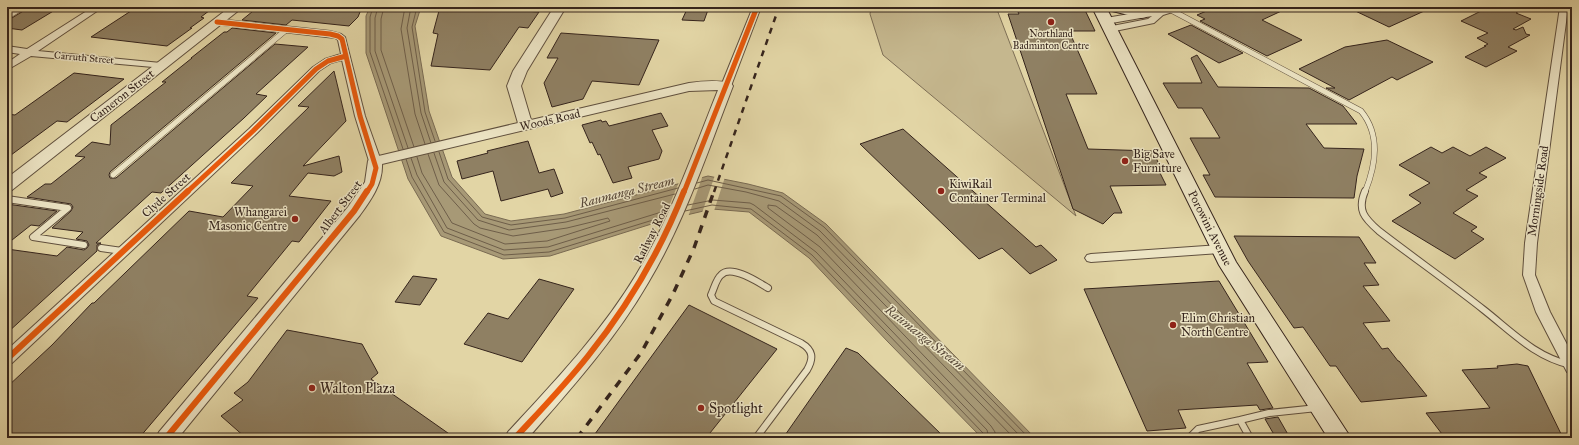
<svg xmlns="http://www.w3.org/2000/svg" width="1579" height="445" viewBox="0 0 1579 445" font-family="'IM FELL Great Primer',serif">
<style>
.green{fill:#c5b78e;stroke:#7d6e55}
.water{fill:#a79976;stroke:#796a52}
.pier{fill:#e2d5a5}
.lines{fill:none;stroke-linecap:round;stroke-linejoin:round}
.shore{stroke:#6e5e49;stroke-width:1}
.building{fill:#8f8063;stroke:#35241c}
.service-far1-casing{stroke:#60503e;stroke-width:6}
.service-casing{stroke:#60503e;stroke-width:8}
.minor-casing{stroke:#60503e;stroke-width:2}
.tertiary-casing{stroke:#60503e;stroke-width:2}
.secondary-casing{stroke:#35241c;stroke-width:2}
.service-far1{stroke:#ece4c4;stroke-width:5}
.service{stroke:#ece4c4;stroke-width:6}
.minor{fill:#ece4c4;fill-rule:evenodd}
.tertiary{fill:#ece4c4;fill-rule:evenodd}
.secondary{fill:#ece4c4;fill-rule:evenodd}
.rail-far1{stroke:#35241c;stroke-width:2.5;stroke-dasharray:6 6;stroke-linecap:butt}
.rail{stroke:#35241c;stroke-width:3.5;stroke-dasharray:8 8;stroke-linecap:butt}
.cycleway-far1-casing{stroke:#ece4c4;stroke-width:7}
.cycleway-casing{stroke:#ece4c4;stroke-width:9}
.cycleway-far1{stroke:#e8590c;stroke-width:5}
.cycleway{stroke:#e8590c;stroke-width:6}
.poi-dot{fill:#8f2418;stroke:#ece4c4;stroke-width:1.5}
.labels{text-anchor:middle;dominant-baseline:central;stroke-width:3;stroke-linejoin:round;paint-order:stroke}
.far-poi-label{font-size:10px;fill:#35241c;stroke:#ece4c4}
.far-street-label{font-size:10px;fill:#35241c;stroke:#ece4c4}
.street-label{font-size:12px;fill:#35241c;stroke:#ece4c4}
.poi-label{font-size:12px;fill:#35241c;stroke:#ece4c4;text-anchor:start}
.water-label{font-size:13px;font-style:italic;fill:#574737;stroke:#ece4c4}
.near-poi-label{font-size:14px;fill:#35241c;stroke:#ece4c4;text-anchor:start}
</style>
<rect width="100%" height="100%" fill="#e2d5a5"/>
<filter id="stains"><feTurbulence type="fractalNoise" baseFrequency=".005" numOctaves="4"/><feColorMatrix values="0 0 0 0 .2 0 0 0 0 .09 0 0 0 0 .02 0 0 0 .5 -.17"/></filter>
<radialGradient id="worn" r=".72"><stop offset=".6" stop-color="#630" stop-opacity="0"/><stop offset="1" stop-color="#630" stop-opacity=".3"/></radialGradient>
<path class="green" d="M871,7H996L1076,216L883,55L870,14Z"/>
<path class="water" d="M370,7H421L415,26L429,111L452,177L485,214L511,221L564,214L708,176L748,184L783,193L826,224L1035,438H982L888,342L809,258L749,212L712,209L661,221L550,256L503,259L441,236L408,179L366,53V16Z"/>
<path class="pier" d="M703,175L688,217L662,223L679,182Z
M715,175L725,177L714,211L702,213Z"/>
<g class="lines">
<path class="shore" d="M373,7L370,17V52L403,149
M378,7L375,18V51L408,148
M384,7L381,19V50L414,147
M405,7L401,29L415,114L425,144
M411,7L407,28L421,113L431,143
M417,7L412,27L425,112L435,141
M439,152L448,179L482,217L511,225L565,218L678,188
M434,153L444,182L478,220L509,230L566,222L675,194
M417,157L422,173L452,223L505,244L547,241L610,221L608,218L567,228L513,236L480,228L474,224L439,185L428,154
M411,158L417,175L447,228L504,250L548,247L668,210
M406,159L412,177L444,232L504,255L549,252L666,216
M697,183L708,180L781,196L824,227L1029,438
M695,189L708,185L746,192L779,201L820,231L1022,438
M688,205L713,200L750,203L754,205L816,252L987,430L989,438
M685,211L712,205L751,209L812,255L983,433L984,438
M995,438V432L991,426L820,247L768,208V205L776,206L817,235L1014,438"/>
</g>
<path class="building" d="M27,7H60L22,30L7,28V21L25,10Z
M137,7H214L201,17L204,18L190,28H192L167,46L91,37Z
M258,7H362L358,17L349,26L292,20L286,25L242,20Z
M440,7L477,8L539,12L528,28L519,27L490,70L431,66L438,34L433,33Z
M688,7H709L704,21L682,20Z
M1216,7H1290L1262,20L1302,40L1267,56L1200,21L1205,19L1197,15Z
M1347,7H1433L1389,27Z
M1489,7H1525L1516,13L1531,19L1513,29L1516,30L1523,27L1526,34L1530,35L1508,47L1517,51L1486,67L1465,57L1486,46H1484L1488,44L1477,38L1488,33L1461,21Z
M1016,8H1084L1095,31H1069L1097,94H1066L1088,149L1153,151L1162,171H1159L1166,185L1110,186L1122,213H1114L1103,224L1073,209L1008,14H1019Z
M1191,25L1243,53L1219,63L1168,34Z
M232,28L276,33L110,172L109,175L110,178H116L275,44L308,47L256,94L267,96L244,118L161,193L152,192L96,243H101L97,245V251L7,333V249L57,256L67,247L84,250L87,248L89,245L87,241L76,239L83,232L52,228L71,211L73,207L71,204L27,197L45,184H51L85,157L75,156L92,142L110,145L111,125L166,82H162L192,58H191L224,32H227Z
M561,33L659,40L639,85L592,81L583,99L552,107L544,83L558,58H547Z
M1387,40L1433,62L1397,80L1392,77L1349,100L1326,88H1335L1299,69L1345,47Z
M1197,55L1218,87L1309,88L1343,106L1357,124H1306L1324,148L1364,149L1357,176L1354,198L1215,197L1203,175H1210L1190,138H1220L1202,108H1178L1163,83H1202L1191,58Z
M334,71L346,121L303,166L339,156L342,172L334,176L308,173L289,196L331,201L299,242L292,241L247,296L258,298L139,438H7V387L52,345L92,303H94L189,211L223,217L253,186L231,183L309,107L298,106Z
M74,73L124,79L67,122L57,121L7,158V114L15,115Z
M661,113L668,126L652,130L662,151L659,159L628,167L632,178L613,183L600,154L598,155L592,142L590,143L582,125L601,120L602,122L606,121L609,126Z
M903,129L1036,247L1041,245L1057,260L1030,274L1002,248L979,259L860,144Z
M528,141L539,173L554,169L563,193L551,197L548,189L501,201L493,171L462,179L457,161L488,153L487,151Z
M1431,147L1442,153L1453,147L1470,156L1486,147L1506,158L1479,173L1487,177L1466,190L1478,196L1453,213L1477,227L1471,231L1484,239L1455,259L1392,221L1421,203L1409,195L1430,183L1399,165Z
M7,204L14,205L57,211L39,226L31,225L7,244Z
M1234,236L1359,237L1376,263H1364L1379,285L1363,286L1390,321L1363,323L1382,349L1388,348L1398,361H1399L1427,396L1361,402L1336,366H1330L1303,327L1294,328L1248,261Z
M413,276L437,279L420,305L395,302Z
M539,279L574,289L522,362L464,344L488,313L508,319Z
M1219,281L1268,362L1247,363L1273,408L1260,410L1257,405L1178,410L1186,428L1147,431L1084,289Z
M689,305L777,349L706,438H592Z
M287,330L362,344L378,373L371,379L455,438H246L221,416L243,400L234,393L248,382Z
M846,348L858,353L945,438H783Z
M1517,364L1528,366L1563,438H1445L1426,413L1490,408L1462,370L1498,368L1497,366Z
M1278,417L1290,438H1276L1265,419Z"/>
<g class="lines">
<g class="service-far1-casing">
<path id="service-far1" d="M1171,10L1361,111C1381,135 1376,165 1365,192
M7,17L23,7
M113,175L286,30"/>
</g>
<g class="service-casing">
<path id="service" d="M1365,191C1357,210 1364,218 1379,231C1414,258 1450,283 1484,310C1512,332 1535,357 1571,365
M7,199L68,208L33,237L84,245
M101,248L122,251
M756,438L807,370C814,358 813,350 801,343L714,301L711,295C714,289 716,279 721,275C731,264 758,282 768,288
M1189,438L1198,429L1240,420
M1250,438L1240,420L1269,413L1317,408"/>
</g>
<g class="minor-casing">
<path id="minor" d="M93,7H103L38,51L161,63L164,64L166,66L164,68L31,56L7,70V63L20,54L7,52V46L27,49Z
M753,7H761L731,86L730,88H722L721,86Z
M1170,7H1183L1182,9L1163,15L1154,23L1110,32L1105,29L1107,27L1148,19L1152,16L1106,24L1101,21L1106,18Z
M1560,7H1568L1537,243L1535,275L1550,312L1572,354V374L1567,372L1536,312L1523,275L1525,243Z
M217,19L330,31L341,34L345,37L365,116L381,161L379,163H371L369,161L355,116L342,60L331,63L319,71L257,133L12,363L7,365V350L249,129L313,67L325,59L341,54L338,40L335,38L214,24L212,22L214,20Z
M1220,245L1224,246L1226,249L1224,252L1220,253L1091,262L1087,261L1085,258L1087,255L1091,254Z"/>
</g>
<g class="tertiary-casing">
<path id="tertiary" d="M230,7H243L12,190L7,191V178Z
M554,7H566L527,71L521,86L531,120L689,83C703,81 717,80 731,83L733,86C707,153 685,221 648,283C615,340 571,389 528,438H505L508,432C554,382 601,333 636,275C671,217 693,152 718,90L689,91L382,164C383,183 371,200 360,215L178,438H156L159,432L348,207L365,182L368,161L370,158L518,123L507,86L513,71Z"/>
</g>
<g class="secondary-casing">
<path id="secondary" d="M1092,7H1106L1236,262L1351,438H1328L1219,265Z
M1106,7H1129L1146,11L1148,14L1146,17L1141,18L1108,10Z"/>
</g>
<use href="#service-far1" class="service-far1"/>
<use href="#service" class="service"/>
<use href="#minor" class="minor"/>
<use href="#tertiary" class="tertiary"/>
<use href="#secondary" class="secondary"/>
<path class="rail-far1" d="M714,192L779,7"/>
<path class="rail" d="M577,438L641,353L673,294L694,248L714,191"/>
<g class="cycleway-far1-casing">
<path id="cycleway-far1" d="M217,22L330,34L338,36L342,39L360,116L376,168L372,184L367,192
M187,192L253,131L316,69L328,61L346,56
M684,192L757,7"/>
</g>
<g class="cycleway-casing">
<path id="cycleway" d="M7,359L188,191
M166,438L354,211L367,191
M515,438C540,411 565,385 588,356C628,306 661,250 684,191"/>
</g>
<use href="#cycleway-far1" class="cycleway-far1"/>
<use href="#cycleway" class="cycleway"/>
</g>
<g class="poi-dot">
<circle cx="1051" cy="22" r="4"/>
<circle cx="1125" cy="161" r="4"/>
<circle cx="941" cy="191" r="4"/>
<circle cx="295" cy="219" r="4"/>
<circle cx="1173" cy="325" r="4"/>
<circle cx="312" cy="388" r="4"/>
<circle cx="701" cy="408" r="4"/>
</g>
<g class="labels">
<g class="far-poi-label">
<text x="1051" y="34">Northland<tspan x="1051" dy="12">Badminton Centre</tspan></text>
</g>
<g class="far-street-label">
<text transform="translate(84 58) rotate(5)">Carruth Street</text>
</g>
<g class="street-label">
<text transform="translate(122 96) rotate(-38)">Cameron Street</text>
<text transform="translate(550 120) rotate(-13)">Woods Road</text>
<text transform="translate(1538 191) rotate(-82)">Morningside Road</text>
<text transform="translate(166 195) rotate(-42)">Clyde Street</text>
<text transform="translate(340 207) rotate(-53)">Albert Street</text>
<text transform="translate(1210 228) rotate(63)">Porowini Avenue</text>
<text transform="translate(652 233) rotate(-63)">Railway Road</text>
</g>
<g class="poi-label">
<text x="1133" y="154">Big Save<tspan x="1133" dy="14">Furniture</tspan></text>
<text x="949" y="184">KiwiRail<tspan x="949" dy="14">Container Terminal</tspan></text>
<text x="287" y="212" text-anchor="end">Whangarei<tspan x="287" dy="14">Masonic Centre</tspan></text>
<text x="1181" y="318">Elim Christian<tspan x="1181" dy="14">North Centre</tspan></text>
</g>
<g class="water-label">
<text transform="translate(627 192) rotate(-14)">Raumanga Stream</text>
<text transform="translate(925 338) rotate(38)">Raumanga Stream</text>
</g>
<g class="near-poi-label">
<text x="320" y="388">Walton Plaza</text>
<text x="709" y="408">Spotlight</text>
</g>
</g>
<rect width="1579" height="445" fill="none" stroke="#e2d5a5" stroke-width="24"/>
<rect x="8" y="8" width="1563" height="429" fill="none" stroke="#35241c" stroke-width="2"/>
<rect x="12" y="12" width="1555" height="421" fill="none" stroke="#35241c"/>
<rect width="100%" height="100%" filter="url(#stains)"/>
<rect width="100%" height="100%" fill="url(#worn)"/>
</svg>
